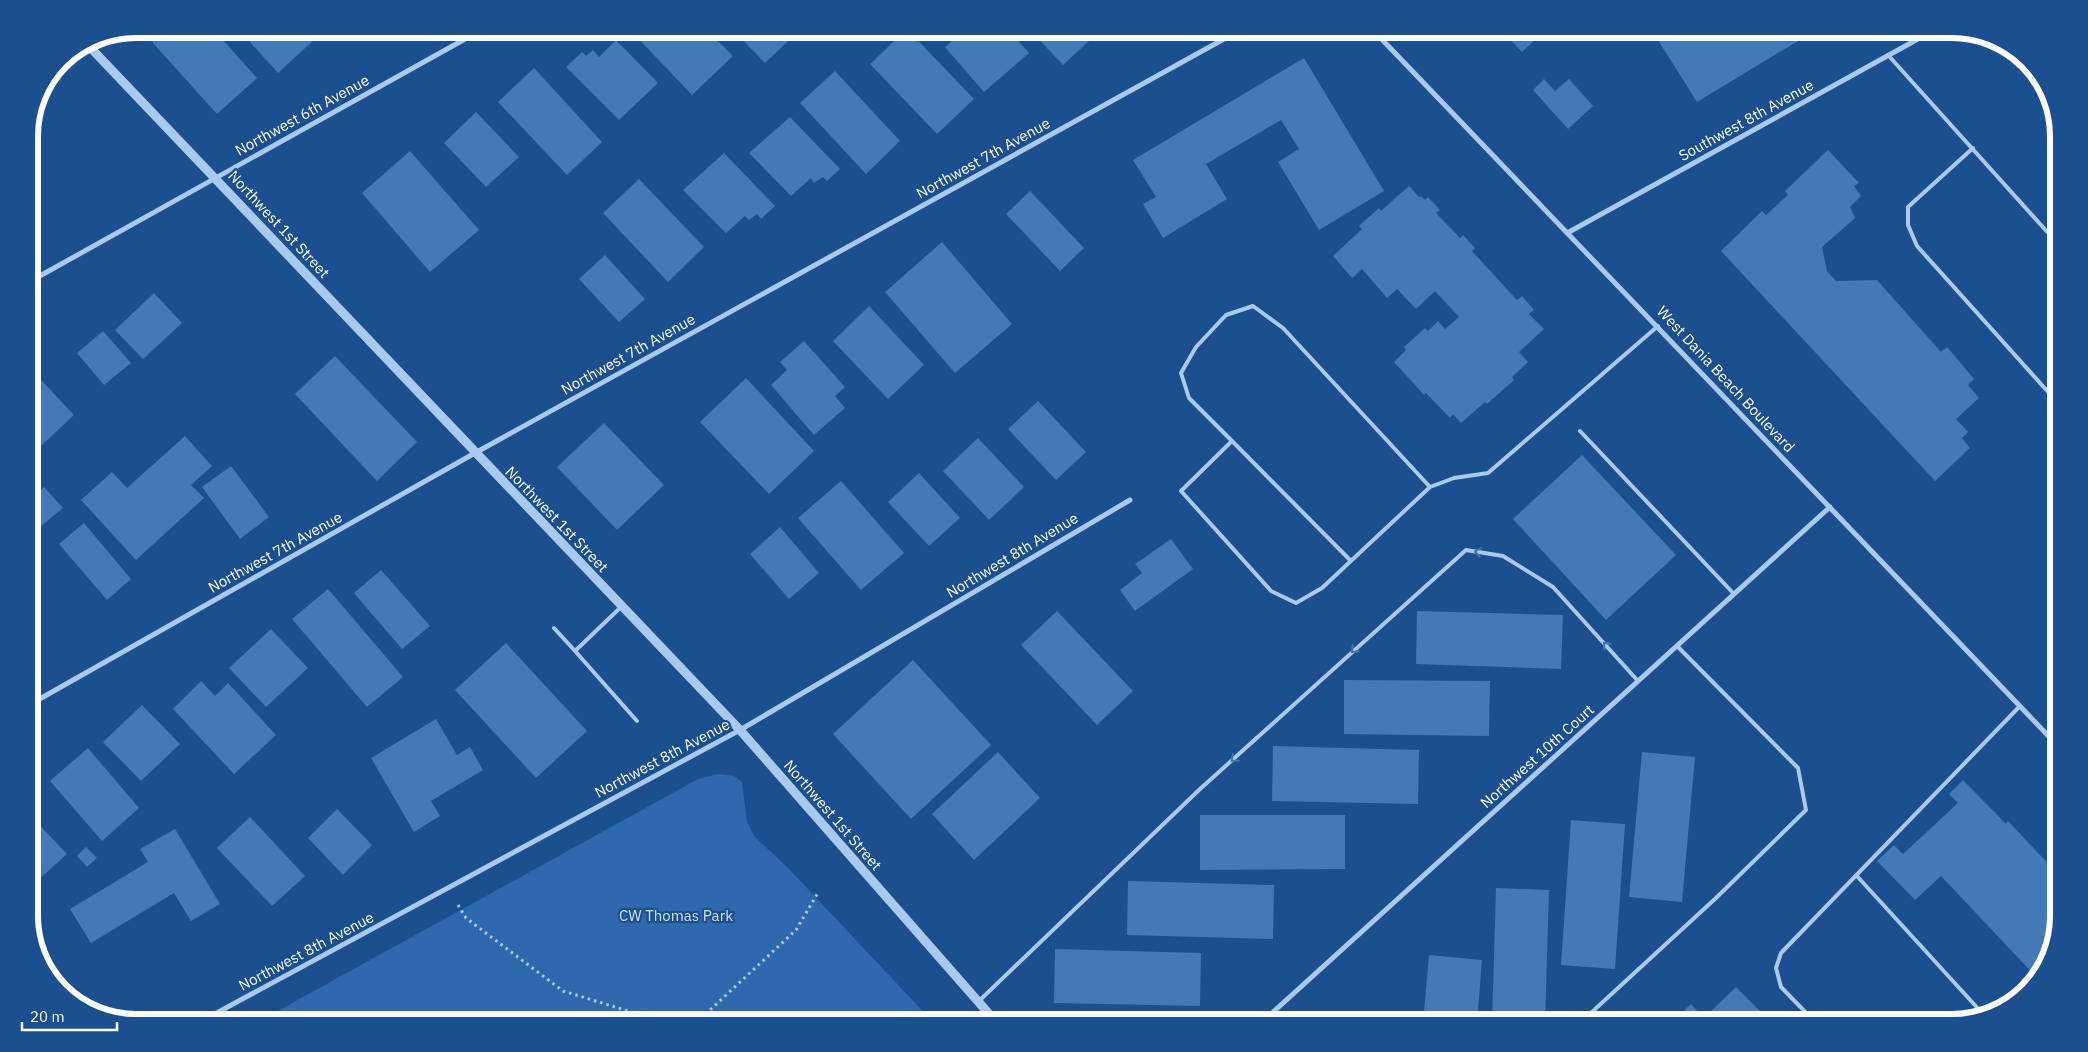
<svg xmlns="http://www.w3.org/2000/svg" width="2088" height="1052" viewBox="0 0 2088 1052" font-family="'IBM Plex Sans',sans-serif">
<style>
.green{fill:#2e69ad}
.building{fill:#4478b7}
.lines{fill:none;stroke-linecap:round;stroke-linejoin:round}
.path{stroke:#a9c9ee;stroke-width:3;stroke-dasharray:2.5 4;stroke-linecap:butt}
.service{stroke:#a9c9ee;stroke-width:4}
.minor{stroke:#a9c9ee;stroke-width:5}
.tertiary{stroke:#a9c9ee;stroke-width:9}
.oneway{stroke:#4674ac}
.labels{text-anchor:middle;dominant-baseline:central;stroke-width:4.5;stroke-linejoin:round;paint-order:stroke}
.street-label{font-size:15px;fill:#fff;stroke:#1b4f8f}
.park-label{font-size:15px;fill:#cfe3fa;stroke:#1b4f8f}
.rim{fill:none;stroke:#fff;stroke-width:6}
</style>
<rect width="100%" height="100%" fill="#1b4f8f"/>
<path class="green" d="M719,774L734,776L742,782L747,822L755,837L789,869L934,1023H256L698,779Z"/>
<path class="building" d="M167,29H213L257,78L217,114L152,42Z
M238,29H307L316,38L278,73Z
M341,29H359L349,38Z
M635,29H706L733,56L692,95L632,32Z
M732,29H801L765,63Z
M907,29L974,99L937,134L870,64Z
M966,29H975L984,38L994,29H1008L1029,53L984,92L945,47Z
M1029,29H1102L1063,65Z
M1500,29H1547L1522,52Z
M1651,29H1790L1798,41L1697,102Z
M616,40L658,83L619,120L566,67L582,52L586,56L593,50L599,57Z
M1304,58L1384,191L1319,230L1278,162L1299,149L1281,120L1206,164L1227,199L1163,238L1143,204L1156,197L1133,160Z
M534,68L602,142L567,175L498,102Z
M835,71L900,141L866,174L800,103Z
M1544,79L1555,91L1569,79L1593,106L1568,129L1533,90Z
M476,112L519,157L486,187L444,143Z
M790,117L840,169L827,181L823,177L814,183L811,178L791,196L749,153Z
M1828,150L1859,183L1854,186L1861,196L1850,207L1855,218L1822,247L1827,271L1836,281L1877,280L1941,352L1947,347L1974,379L1968,385L1979,398L1956,419L1968,432L1962,438L1970,448L1935,481L1721,251L1762,211L1766,215L1788,195L1785,191Z
M410,151L479,230L430,272L362,193Z
M724,153L775,206L761,219L757,214L749,220L745,216L726,233L683,190Z
M639,179L704,247L668,282L603,213Z
M1409,186L1419,197L1421,196L1425,200L1428,197L1440,210L1436,213L1460,238L1463,235L1475,248L1472,251L1517,300L1522,296L1534,310L1529,314L1544,329L1519,352L1528,362L1512,377L1514,380L1487,404L1485,402L1461,423L1453,414L1450,418L1426,393L1424,395L1394,362L1406,350L1404,347L1425,328L1428,331L1438,321L1445,329L1459,317L1435,291L1416,309L1397,289L1387,298L1362,269L1352,278L1333,256L1362,229L1359,226L1379,208L1381,211Z
M1030,191L1084,248L1060,271L1006,214Z
M942,242L1012,324L955,373L885,292Z
M605,255L645,299L619,322L579,279Z
M154,293L182,323L143,359L115,330Z
M869,306L924,365L888,399L833,341Z
M103,331L131,363L104,385L77,353Z
M804,341L845,387L835,396L845,408L814,435L771,385L787,370L780,362Z
M335,356L417,442L377,481L295,394Z
M29,367L74,415L42,445L29,432Z
M746,378L814,451L769,494L700,422Z
M1038,401L1086,452L1056,480L1008,429Z
M604,423L664,485L617,530L557,467Z
M185,436L212,466L191,485L204,498L136,560L81,500L112,472L127,488Z
M978,438L1024,487L989,520L943,471Z
M1582,455L1676,555L1606,620L1513,519Z
M231,466L269,517L240,539L202,487Z
M919,473L960,518L929,546L888,502Z
M841,481L904,553L861,590L798,518Z
M44,487L63,508L29,536V500Z
M84,523L131,579L107,600L59,544Z
M780,527L819,573L789,599L750,554Z
M1171,539L1193,569L1135,611L1120,590L1142,573L1135,564Z
M381,570L430,626L402,649L354,593Z
M29,584L41,596L29,607Z
M328,589L403,677L367,707L292,619Z
M1057,611L1133,691L1097,725L1021,645Z
M1417,611L1563,615L1561,669L1416,664Z
M271,629L308,668L266,707L229,668Z
M506,643L587,731L536,778L455,690Z
M913,660L991,745L911,819L833,734Z
M1344,680L1490,681L1489,736L1344,734Z
M201,681L215,696L228,683L276,735L234,774L173,709Z
M142,705L180,744L141,781L103,742Z
M436,719L457,755L470,747L483,770L431,801L440,816L414,832L371,758Z
M1273,746L1419,750L1418,804L1272,801Z
M88,748L139,808L102,841L50,781Z
M998,752L1040,798L974,860L932,814Z
M1642,752L1695,757L1682,902L1629,897Z
M1963,780L2006,824L2008,821L2059,875V917L2048,964L2036,977L1941,876L1915,900L1877,861L1894,845L1903,854L1958,803L1949,794Z
M337,809L372,845L343,875L308,838Z
M29,814L67,854L35,883L29,877Z
M1200,815H1345V869L1200,870Z
M250,817L305,876L272,906L217,848Z
M1571,820L1625,824L1615,969L1561,965Z
M175,829L220,904L191,921L174,893L91,943L70,909L148,862L140,849Z
M86,847L97,858L87,867L77,856Z
M1128,881L1274,885L1273,939L1127,935Z
M1496,888L1549,890L1545,1023H1492Z
M1055,949L1201,953L1200,1006L1054,1003Z
M1429,955L1482,960L1477,1023H1423Z
M1736,987L1770,1021L1768,1023H1671L1691,1004L1704,1018Z
M606,1019L621,1023H605Z
M1355,1021L1368,1022V1023H1355Z"/>
<g class="lines">
<path class="path" d="M458,905L466,918L563,991L667,1023
M696,1023L796,930L819,891"/>
<path class="service" d="M1888,55L2059,245
M1973,148L1908,207V225L1917,246L2049,393L2059,397
M1580,431L1734,594
M1232,441L1351,561
M1430,487L1283,328L1253,306L1226,315L1196,347L1181,373L1189,398L1232,441L1181,491L1271,591L1296,603L1322,588L1430,487L1454,478L1488,473L1658,326
M621,607L575,651L637,721
M554,628L575,651
M1856,875L1983,1014
M979,1001L1200,789L1466,550L1503,556L1553,587L1638,681
M1580,1023L1716,898L1806,810L1798,768L1677,646
M1816,1023L1781,987L1776,968L1781,953L2019,707"/>
<path class="minor" d="M1372,29L2059,747
M1569,232L1936,29
M29,282L483,29
M29,705L475,453L1242,29
M198,1023L740,730L1130,500
M1261,1023L1830,507"/>
<path class="tertiary" d="M86,43L740,730L997,1023"/>
</g>
<defs><path id="oneway-chevron" d="M-2-3.5L2.5 0L-2 3.5" fill="none" stroke-width="1.6" stroke-linecap="round" stroke-linejoin="round" transform="scale(1.25)"/></defs>
<g class="oneway">
<use href="#oneway-chevron" transform="translate(1478 552) rotate(-170)"/>
<use href="#oneway-chevron" transform="translate(1606 645) rotate(-132)"/>
<use href="#oneway-chevron" transform="translate(1354 650) rotate(138)"/>
<use href="#oneway-chevron" transform="translate(1234 759) rotate(138)"/>
</g>
<g class="labels">
<g class="street-label">
<text transform="translate(302 115) rotate(-29)">Northwest 6th Avenue</text>
<text transform="translate(1746 120) rotate(-29)">Southwest 8th Avenue</text>
<text transform="translate(983 158) rotate(-29)">Northwest 7th Avenue</text>
<text transform="translate(279 224) rotate(47)">Northwest 1st Street</text>
<text transform="translate(628 354) rotate(-29)">Northwest 7th Avenue</text>
<text transform="translate(1726 379) rotate(47)">West Dania Beach Boulevard</text>
<text transform="translate(557 519) rotate(46)">Northwest 1st Street</text>
<text transform="translate(275 552) rotate(-29)">Northwest 7th Avenue</text>
<text transform="translate(1012 555) rotate(-31)">Northwest 8th Avenue</text>
<text transform="translate(1537 756) rotate(-42)">Northwest 10th Court</text>
<text transform="translate(662 758) rotate(-28)">Northwest 8th Avenue</text>
<text transform="translate(833 815) rotate(49)">Northwest 1st Street</text>
<text transform="translate(306 951) rotate(-28)">Northwest 8th Avenue</text>
</g>
<g class="park-label">
<text x="676" y="915">CW Thomas Park</text>
</g>
</g>
<path d="M0 0H2088V1052H0ZM136 38H1952A98 98 0 0 1 2050 136V916A98 98 0 0 1 1952 1014H136A98 98 0 0 1 38 916V136A98 98 0 0 1 136 38Z" fill="#1b4f8f" fill-rule="evenodd"/>
<path class="rim" d="M136 38H1952A98 98 0 0 1 2050 136V916A98 98 0 0 1 1952 1014H136A98 98 0 0 1 38 916V136A98 98 0 0 1 136 38Z"/>
<path d="M22 1022v8h95v-8" fill="none" stroke="#ffffff" stroke-width="2.5"/>
<text x="30" y="1022" font-size="15" fill="#ffffff" stroke="#1b4f8f" stroke-width="4" paint-order="stroke">20 m</text>
</svg>
